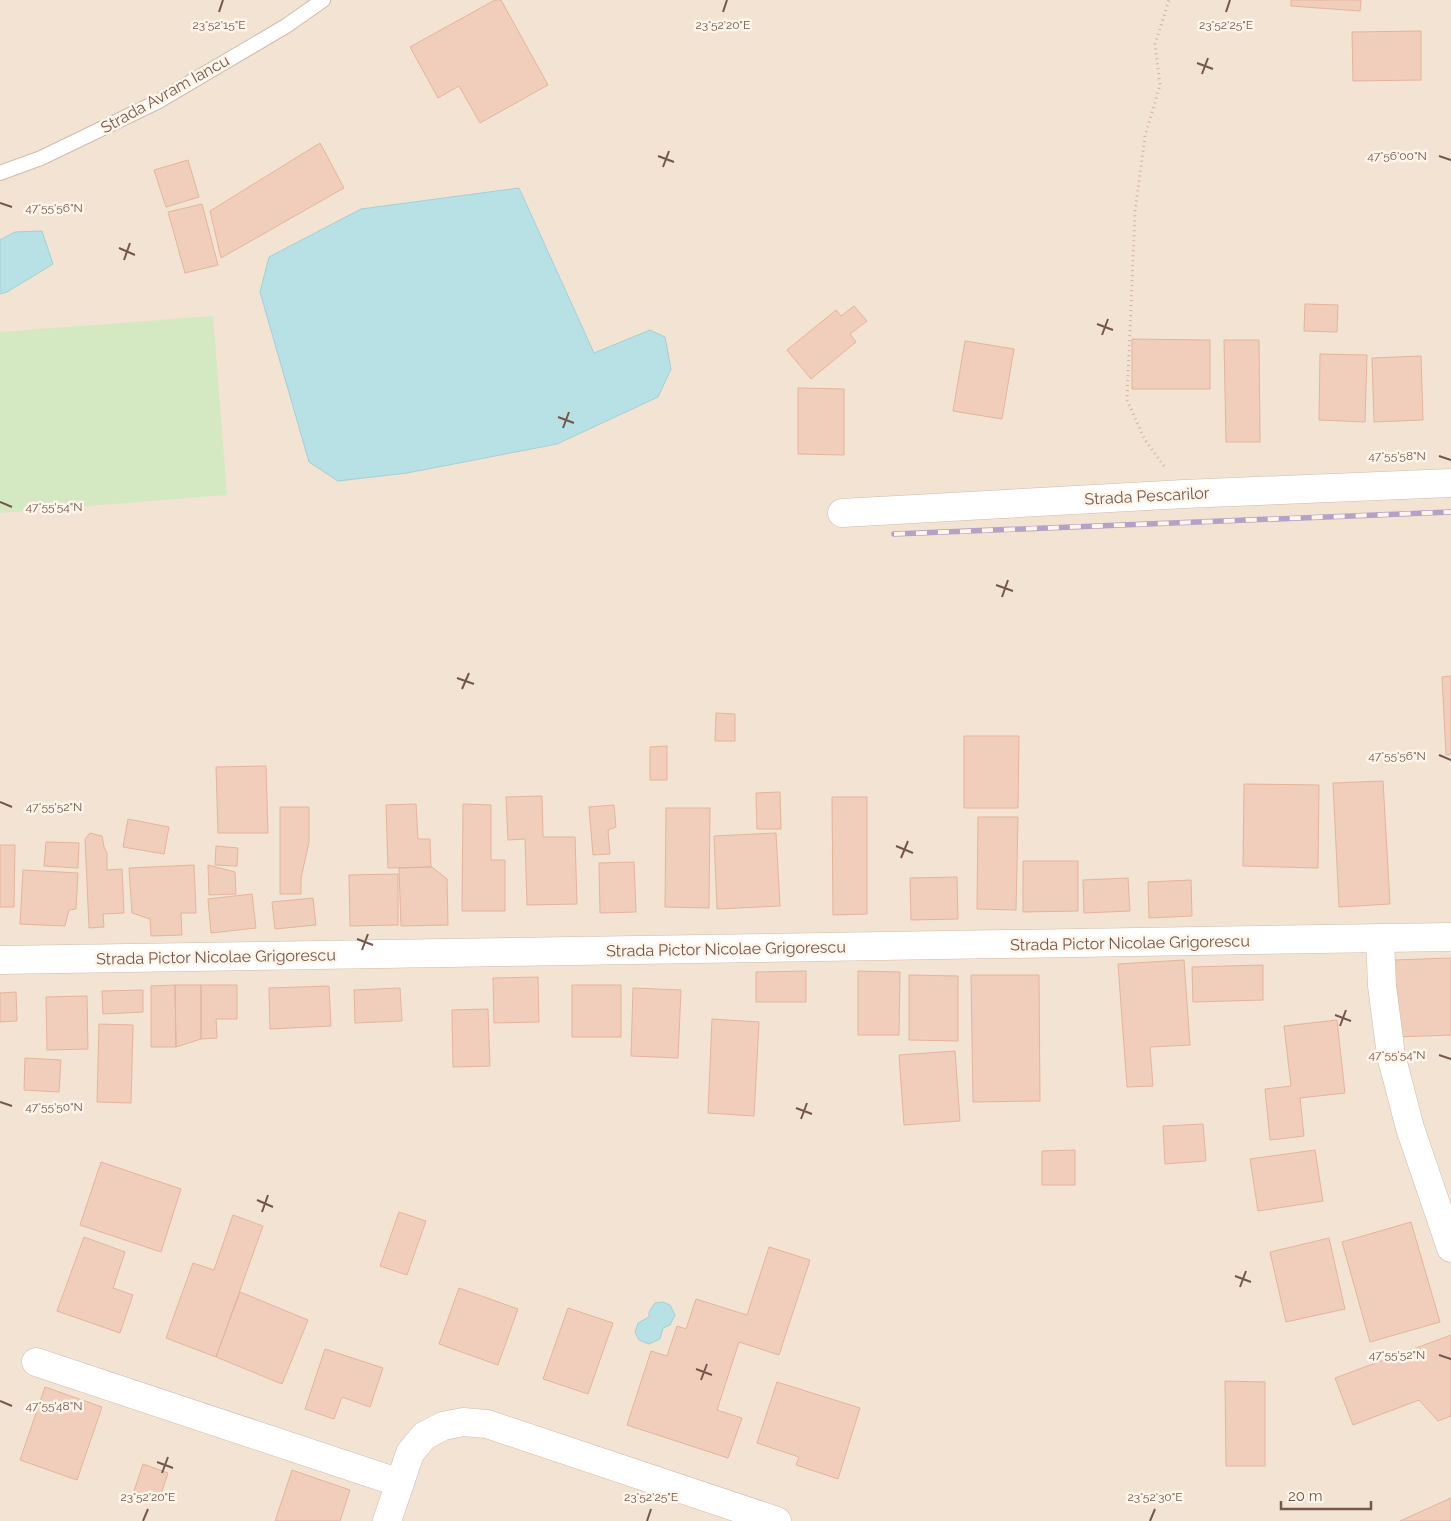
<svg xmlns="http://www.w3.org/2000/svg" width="1451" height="1521" viewBox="0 0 1451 1521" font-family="Raleway,sans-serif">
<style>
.residential{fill:#f3e3d2}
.green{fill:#d4e9c2}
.water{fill:#b8e1e5;stroke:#9fd1d7}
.building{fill:#f1cebc;stroke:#e3b49c}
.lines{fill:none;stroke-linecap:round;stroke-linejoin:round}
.service-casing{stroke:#cfbbad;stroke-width:16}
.minor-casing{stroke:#cfbbad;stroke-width:29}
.secondary-casing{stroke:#d2baaa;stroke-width:29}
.path{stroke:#d5b19f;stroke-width:3;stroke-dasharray:1 4;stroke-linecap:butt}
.service{stroke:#fff;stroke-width:14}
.minor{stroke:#fff;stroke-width:28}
.secondary{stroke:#fff;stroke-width:28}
.rail-casing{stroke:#b3a2c5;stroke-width:5.5}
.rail{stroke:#fff5ea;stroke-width:4;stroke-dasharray:11;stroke-linecap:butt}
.ticks{fill:none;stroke:#74574a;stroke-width:2}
.labels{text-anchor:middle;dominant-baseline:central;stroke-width:5;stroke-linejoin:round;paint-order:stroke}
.street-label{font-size:16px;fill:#74574a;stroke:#fff5ea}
.ticks-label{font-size:12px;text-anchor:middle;fill:#74574a;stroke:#fff5ea;stroke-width:5;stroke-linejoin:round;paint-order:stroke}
</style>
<rect width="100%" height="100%" fill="#fcf1e4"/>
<path class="residential" d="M0,0H1451V1521H0Z"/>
<path class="green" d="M213,316L227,495L0,513V332Z"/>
<path class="water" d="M519,188L594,353L650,330L665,337L671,369L658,397L557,444L407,473L338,481L309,462L260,292L269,257L361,209Z
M42,231L53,264L7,292L0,294V240L15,232Z
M663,1302L670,1305L675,1315L670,1325L663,1328L660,1339L649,1344L639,1340L635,1332L638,1323L649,1317V1312L655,1303Z"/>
<path class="building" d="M495,0H501L548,85L480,123L459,86L438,98L410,47Z
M1291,0H1361L1360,11L1291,6Z
M1421,31V80L1353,81L1352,32Z
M320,143L344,188L221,258L210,211Z
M188,160L199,197L166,207L154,170Z
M202,204L218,265L185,273L168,212Z
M1305,304L1338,305L1337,332L1304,331Z
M854,306L867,321L850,334L856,342L811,379L787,350L836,310L841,316Z
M1132,339L1210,340V389H1132Z
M1224,340H1259L1260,442H1226Z
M965,341L1014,349L1002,419L953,411Z
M1320,354L1367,355L1365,422L1319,420Z
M1421,356L1423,420L1374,422L1372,358Z
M798,388L844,389V455L798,454Z
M1451,676V755H1446L1442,677Z
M716,713L735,714V741H715Z
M964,736H1019L1018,808H964Z
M667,746V780H650V747Z
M266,766L268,833H218L216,767Z
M1383,781L1390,904L1339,907L1333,783Z
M1244,784L1319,785L1318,868L1243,866Z
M780,792L781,829H757L756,793Z
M542,796L543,837H575L577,904L527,905L525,839L508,840L506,797Z
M832,797H867V914L833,915Z
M416,804L418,839H430L431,867L388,868L386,805Z
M463,804L491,805V860H505V911H462Z
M614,805L616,827L608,830L610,854L593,855L589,807Z
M280,807H309V842L301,878V894H280Z
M666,808H710L709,908L665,907Z
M978,817H1018L1016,910L977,909Z
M128,819L169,827L164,854L123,847Z
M90,833L102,836L104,847L107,853V870L122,869L124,913L103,914L104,927L89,928L85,839Z
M776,833L780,906L717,909L714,836Z
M46,842L79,843L78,868L44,866Z
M0,845H15L14,907H0Z
M216,846L238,848L237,866L215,865Z
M1023,861H1078V911L1023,912Z
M634,862L636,912L600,913L599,863Z
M194,865L196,913H181L182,935L151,936L150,919L132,913L129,868Z
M208,865L235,872L236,894L209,895Z
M432,867L447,879L448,925L401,926L399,868Z
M23,870L78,873L76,909L69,910L65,926L20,924Z
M398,874V925L350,926L349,875Z
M957,877L958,919L911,920L910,878Z
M1128,878L1130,911L1084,913L1083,880Z
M1191,880L1192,916L1149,918L1148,882Z
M252,894L256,928L211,933L208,899Z
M313,898L316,925L275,929L272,902Z
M1451,958V1035L1397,1037L1394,960Z
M1184,960L1190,1045L1150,1047L1153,1086L1127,1087L1118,964Z
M1263,965V1000L1193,1002L1192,967Z
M806,971V1002H756V972Z
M858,971L900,972L899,1035H858Z
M909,975L958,976V1041L909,1040Z
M971,975H1039L1040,1101L973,1102Z
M538,977L539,1022L494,1023L493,978Z
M175,985L176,1047H151V986Z
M175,985H201V1039L176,1047Z
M201,985H237V1019H216L217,1038L201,1039Z
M572,985H621V1037H572Z
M329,986L331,1026L270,1029L269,988Z
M400,988L402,1021L355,1023L354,990Z
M633,988L681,990L678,1058L631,1056Z
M143,990V1012L103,1014L102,991Z
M16,992L17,1021L0,1022V993Z
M87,996L88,1049L47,1050L46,997Z
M488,1009L490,1066L453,1067L452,1010Z
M712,1019L759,1022L754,1116L708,1113Z
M1337,1020L1345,1093L1300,1098L1304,1136L1270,1140L1265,1089L1291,1086L1284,1026Z
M99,1024L133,1025L131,1103L97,1102Z
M955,1051L960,1121L904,1125L899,1055Z
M25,1058L61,1060L59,1092L24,1090Z
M1203,1124L1206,1161L1165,1164L1163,1126Z
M1075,1150V1185H1042V1151Z
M1315,1150L1323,1201L1258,1211L1250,1159Z
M101,1162L181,1189L161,1252L80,1225Z
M399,1212L426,1221L407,1275L380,1266Z
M233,1215L263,1226L216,1357L166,1338L193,1263L214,1270Z
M1411,1222L1440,1322L1370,1342L1342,1242Z
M84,1237L125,1252L113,1288L133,1295L120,1333L57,1311Z
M1329,1238L1345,1309L1286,1322L1270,1252Z
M769,1247L810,1260L779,1355L739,1342L717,1410L742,1418L728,1458L627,1425L651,1351L667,1356L677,1326L686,1329L696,1299L747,1315Z
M459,1288L518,1309L498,1365L439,1344Z
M240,1292L308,1320L282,1384L216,1357Z
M568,1308L613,1323L588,1394L543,1379Z
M1451,1335V1416L1438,1421L1419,1400L1353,1425L1335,1378Z
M325,1349L383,1368L370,1407L342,1397L334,1419L305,1409Z
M1225,1381L1265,1382V1466H1226Z
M777,1382L860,1408L838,1479L796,1465L799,1457L757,1443Z
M45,1387L102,1407L77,1480L20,1460Z
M143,1464L168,1473L159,1500L134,1491Z
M292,1470L350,1490L340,1521H275Z
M1451,1498V1521H1400Z"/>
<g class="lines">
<g class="service-casing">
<path id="service" d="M0,173L41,158L157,102L286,26L323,0"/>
</g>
<g class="minor-casing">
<path id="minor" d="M842,513L1184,494L1451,483
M1380,939L1382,986L1391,1055L1410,1128L1451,1248
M36,1362L400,1483
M387,1521L410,1453L424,1436L443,1426L463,1422L487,1424L777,1521"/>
</g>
<g class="secondary-casing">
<path id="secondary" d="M0,960L1451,937"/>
</g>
<path class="path" d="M1164,466L1145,440L1127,400L1135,212L1145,136L1160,85L1155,44L1169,0"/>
<use href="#service" class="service"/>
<use href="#minor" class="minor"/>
<use href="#secondary" class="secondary"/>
<g class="rail-casing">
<path id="rail" d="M894,534L1451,512"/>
</g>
<use href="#rail" class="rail"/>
</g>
<path class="ticks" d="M219,12L223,0M723,12L727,0M1226,12L1230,0M1197,63L1213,69M1202,74L1208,58M658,156L674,162M1439,156L1451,160M663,167L669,151M0,203L12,207M119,248L135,255M124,260L130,243M1097,324L1113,330M1102,335L1108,319M558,417L574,423M563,428L569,412M1439,456L1451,460M0,502L12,507M996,585L1013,591M1002,597L1008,580M457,678L474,684M462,689L469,673M1439,755L1451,760M0,802L12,807M896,846L913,853M901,858L908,841M357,939L373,945M362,950L368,934M1335,1015L1351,1021M1340,1026L1346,1010M1439,1055L1451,1059M0,1102L12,1106M796,1108L812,1114M801,1119L807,1103M257,1200L273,1207M262,1212L268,1195M1235,1276L1251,1282M1240,1287L1246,1271M1439,1355L1451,1359M696,1369L712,1375M701,1380L707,1364M0,1401L12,1406M157,1462L173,1468M162,1473L168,1457M143,1521L148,1509M647,1521L651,1509M1150,1521L1155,1509"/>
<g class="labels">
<g class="street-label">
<text transform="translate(165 94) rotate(-29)">Strada Avram Iancu</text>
<text transform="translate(1147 496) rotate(-3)">Strada Pescarilor</text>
<text transform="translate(1130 943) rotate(-1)">Strada Pictor Nicolae Grigorescu</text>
<text transform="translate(726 949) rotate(-1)">Strada Pictor Nicolae Grigorescu</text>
<text transform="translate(216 957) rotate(-1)">Strada Pictor Nicolae Grigorescu</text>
</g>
</g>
<g class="ticks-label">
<text x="219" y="29">23°52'15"E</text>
<text x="723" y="29">23°52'20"E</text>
<text x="1226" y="29">23°52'25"E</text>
<text x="1397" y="160">47°56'00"N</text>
<text x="54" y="212">47°55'56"N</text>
<text x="1397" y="460">47°55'58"N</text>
<text x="54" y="511">47°55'54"N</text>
<text x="1397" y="760">47°55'56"N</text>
<text x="54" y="811">47°55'52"N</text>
<text x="1397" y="1059">47°55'54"N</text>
<text x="54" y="1111">47°55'50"N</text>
<text x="1397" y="1359">47°55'52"N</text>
<text x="54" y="1410">47°55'48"N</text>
<text x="148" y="1501">23°52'20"E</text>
<text x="651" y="1501">23°52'25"E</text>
<text x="1155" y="1501">23°52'30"E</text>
</g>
<path d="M1281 1501v8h90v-8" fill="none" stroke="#74574a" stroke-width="2.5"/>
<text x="1288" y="1501" font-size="15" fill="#74574a" stroke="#fff5ea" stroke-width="4" paint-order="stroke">20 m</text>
</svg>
